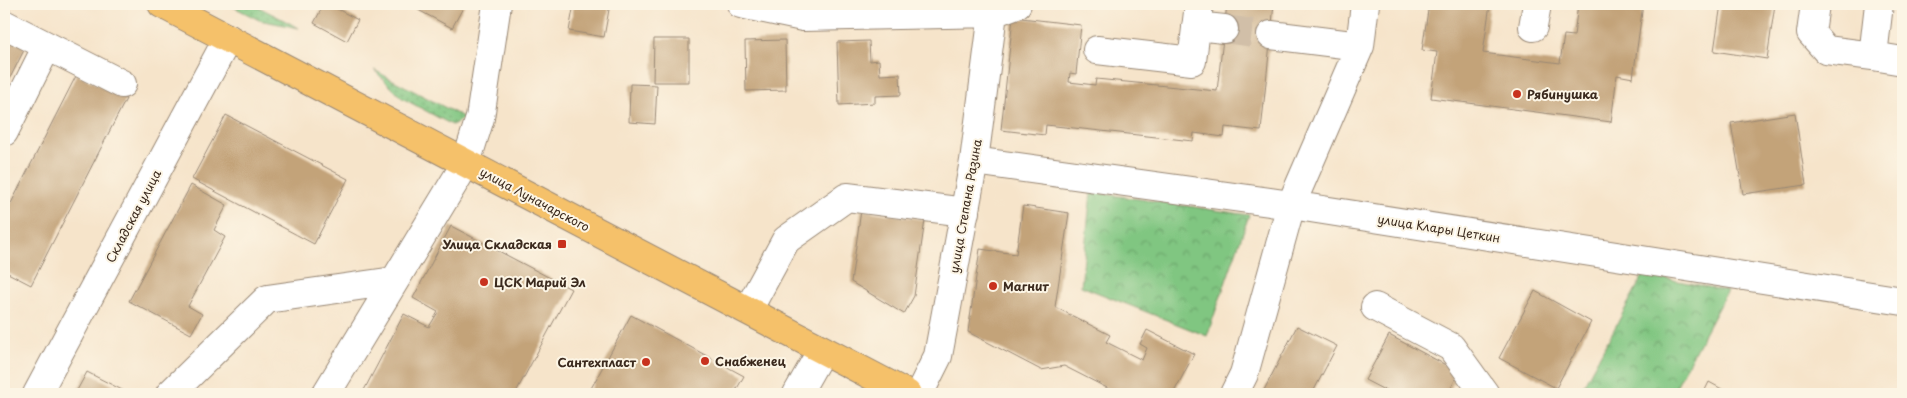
<svg xmlns="http://www.w3.org/2000/svg" width="1907" height="398" viewBox="0 0 1907 398" font-family="'Playpen Sans',sans-serif">
<style>
.grass{fill:url(#grass-dots);stroke:#5e7850}
.park{fill:url(#park-crowns);stroke:#5e7850}
.building{fill:#c3a379}
.lines{fill:none;stroke-linecap:round;stroke-linejoin:round}
.minor-tunnel{stroke:#d1bfa8;stroke-width:28;stroke-dasharray:28 14;stroke-linecap:butt}
.minor-casing{stroke:#988774;stroke-width:30}
.major-casing{stroke:#988774;stroke-width:30}
.minor{stroke:#fff;stroke-width:28}
.major{stroke:#f5c16b;stroke-width:28}
.poi-dot{fill:#c8321e;stroke:#fcf5e5;stroke-width:2}
.labels{text-anchor:middle;dominant-baseline:central;stroke-width:4;stroke-linejoin:round;paint-order:stroke}
.poi-label{font-size:12px;font-weight:bold;fill:#3b2a1e;stroke:#fcf5e5;text-anchor:start}
.street-label{font-size:12px;fill:#3b2a1e;stroke:#fcf5e5}
</style>
<defs>
<pattern id="grass-dots" width="8" height="8" patternUnits="userSpaceOnUse" patternTransform="scale(1.25)"><rect width="8" height="8" fill="#80c681"/><path d="M2 2h.1M6 6h.1" fill="none" stroke="#6aa169" stroke-width="1.8" stroke-linecap="round"/></pattern>
<pattern id="park-crowns" width="20" height="18" patternUnits="userSpaceOnUse" patternTransform="scale(1.25)"><rect width="20" height="18" fill="#80c681"/><path d="M2 6a3 3 0 1 1 6 0M12 15a3 3 0 1 1 6 0" fill="none" stroke="#6aa169"/></pattern>
</defs>
<rect width="100%" height="100%" fill="#fcf5e5"/>
<filter id="ink" filterUnits="userSpaceOnUse"><feTurbulence type="fractalNoise" baseFrequency=".02" numOctaves="2"/><feDisplacementMap in="SourceGraphic" scale="10" xChannelSelector="R" yChannelSelector="G"/><feConvolveMatrix kernelMatrix="1 2 1 2 8 2 1 2 1" color-interpolation-filters="sRGB"/></filter>
<filter id="wash" filterUnits="userSpaceOnUse"><feTurbulence type="fractalNoise" baseFrequency=".0096" numOctaves="4" result="noise"/><feDisplacementMap in="SourceGraphic" scale="20" xChannelSelector="R" yChannelSelector="G"/><feGaussianBlur stdDeviation="1.12" result="paint"/><feColorMatrix in="noise" values="0 0 0 0 0 0 0 0 0 0 0 0 0 0 0 0 0 1.4 0 .05"/><feComposite in="paint" operator="in"/></filter>
<g filter="url(#wash)">
<rect width="100%" height="100%" fill="#f6e4ca"/>
<path class="grass" d="M228,4H253L299,28L259,20Z
M374,70L465,118L452,125L402,98Z"/>
<path class="park" d="M1091,192L1249,215L1207,336L1081,286Z
M1644,274L1727,291L1672,394H1579Z"/>
<g id="blocks">
<path class="building" d="M324,4H328L358,20L347,41L314,23Z
M407,4H465L452,28Z
M574,4H610L604,37L569,31Z
M1227,4H1274L1261,131L1225,127L1224,137L1194,133L1193,141L1046,125L1045,135L1001,130L1013,17L1081,25L1076,74L1070,73L1069,82L1095,85L1096,79L1217,91Z
M1429,4H1490L1483,53L1560,63L1564,35L1574,36L1578,4H1643L1633,78L1617,75L1611,122L1431,98L1437,52L1422,50Z
M1721,4H1775L1767,59L1714,51Z
M4,29L28,42L4,90Z
M654,39H689V82H653Z
M785,40L786,90L746,91L745,41Z
M869,41L870,61L879,60L880,75L900,74L901,95L875,96V103L839,105L837,42Z
M77,74L126,99L31,285L4,271V217Z
M630,84L657,85L655,124L629,122Z
M1795,113L1806,185L1743,194L1731,123Z
M226,115L348,179L314,244L192,179Z
M191,185L227,205L214,230L225,237L188,306L202,314L191,334L129,301Z
M1023,206L1069,213L1055,307L1110,335L1106,342L1142,360L1147,348L1140,344L1147,330L1194,354L1173,394H1119L1064,366L1041,370L968,332L980,249L1016,254Z
M861,210L925,220L914,296L904,314L851,282Z
M451,226L571,289L515,394H362L404,314L429,327L438,312L413,298Z
M1535,291L1591,322L1556,388L1499,358Z
M631,315L744,376L734,394H588Z
M1297,326L1337,346L1312,394H1262Z
M1389,335L1459,372L1448,394H1392L1365,380Z
M87,372L126,392L125,394H75Z
M1709,382L1731,394H1703Z"/>
</g>
</g>
<g filter="url(#ink)">
<use href="#blocks" fill-opacity="0" stroke="#988774" stroke-width="1"/>
<g class="lines">
<path class="minor-tunnel" d="M1224,29L1271,35"/>
<g class="minor-casing">
<path id="minor" d="M741,4L803,17L993,13
M1815,4L1811,33L1826,50L1873,56
M1879,4L1873,56L1903,61
M4,24L122,84
M1196,26L1224,29
M1533,27L1537,4
M1271,35L1360,46
M1097,50L1192,61L1199,4
M4,132L47,46
M974,161L1291,205L1903,301
M1375,307L1451,347L1485,394
M748,310L786,240L847,197L965,212
M37,394L228,38
M170,394L267,299L394,281
M326,394L466,163L480,118L497,4
M797,394L822,350
M919,394L938,356L974,161L993,13L1017,4
M1234,394L1244,374L1291,205L1360,46L1365,4"/>
</g>
<g class="major-casing">
<path id="major" d="M162,4L907,394"/>
</g>
<use href="#minor" class="minor"/>
<use href="#major" class="major"/>
</g>
</g>
<g class="poi-dot">
<circle cx="1517" cy="94" r="5"/>
<rect x="557" y="239" width="10" height="10" rx="2.5"/>
<circle cx="484" cy="282" r="5"/>
<circle cx="993" cy="286" r="5"/>
<circle cx="705" cy="361" r="5"/>
<circle cx="646" cy="362" r="5"/>
</g>
<g class="labels">
<g class="poi-label">
<text x="1527" y="94">Рябинушка</text>
<text x="552" y="244" text-anchor="end">Улица Складская</text>
<text x="494" y="282">ЦСК Марий Эл</text>
<text x="1003" y="286">Магнит</text>
<text x="715" y="361">Снабженец</text>
<text x="636" y="362" text-anchor="end">Сантехпласт</text>
</g>
<g class="street-label">
<text transform="translate(535 199) rotate(28)">улица Луначарского</text>
<text transform="translate(965 206) rotate(-80)">улица Степана Разина</text>
<text transform="translate(133 216) rotate(-62)">Складская улица</text>
<text transform="translate(1439 228) rotate(9)">улица Клары Цеткин</text>
</g>
</g>
<rect width="1907" height="398" fill="none" stroke="#fcf5e5" stroke-width="20"/>
</svg>
